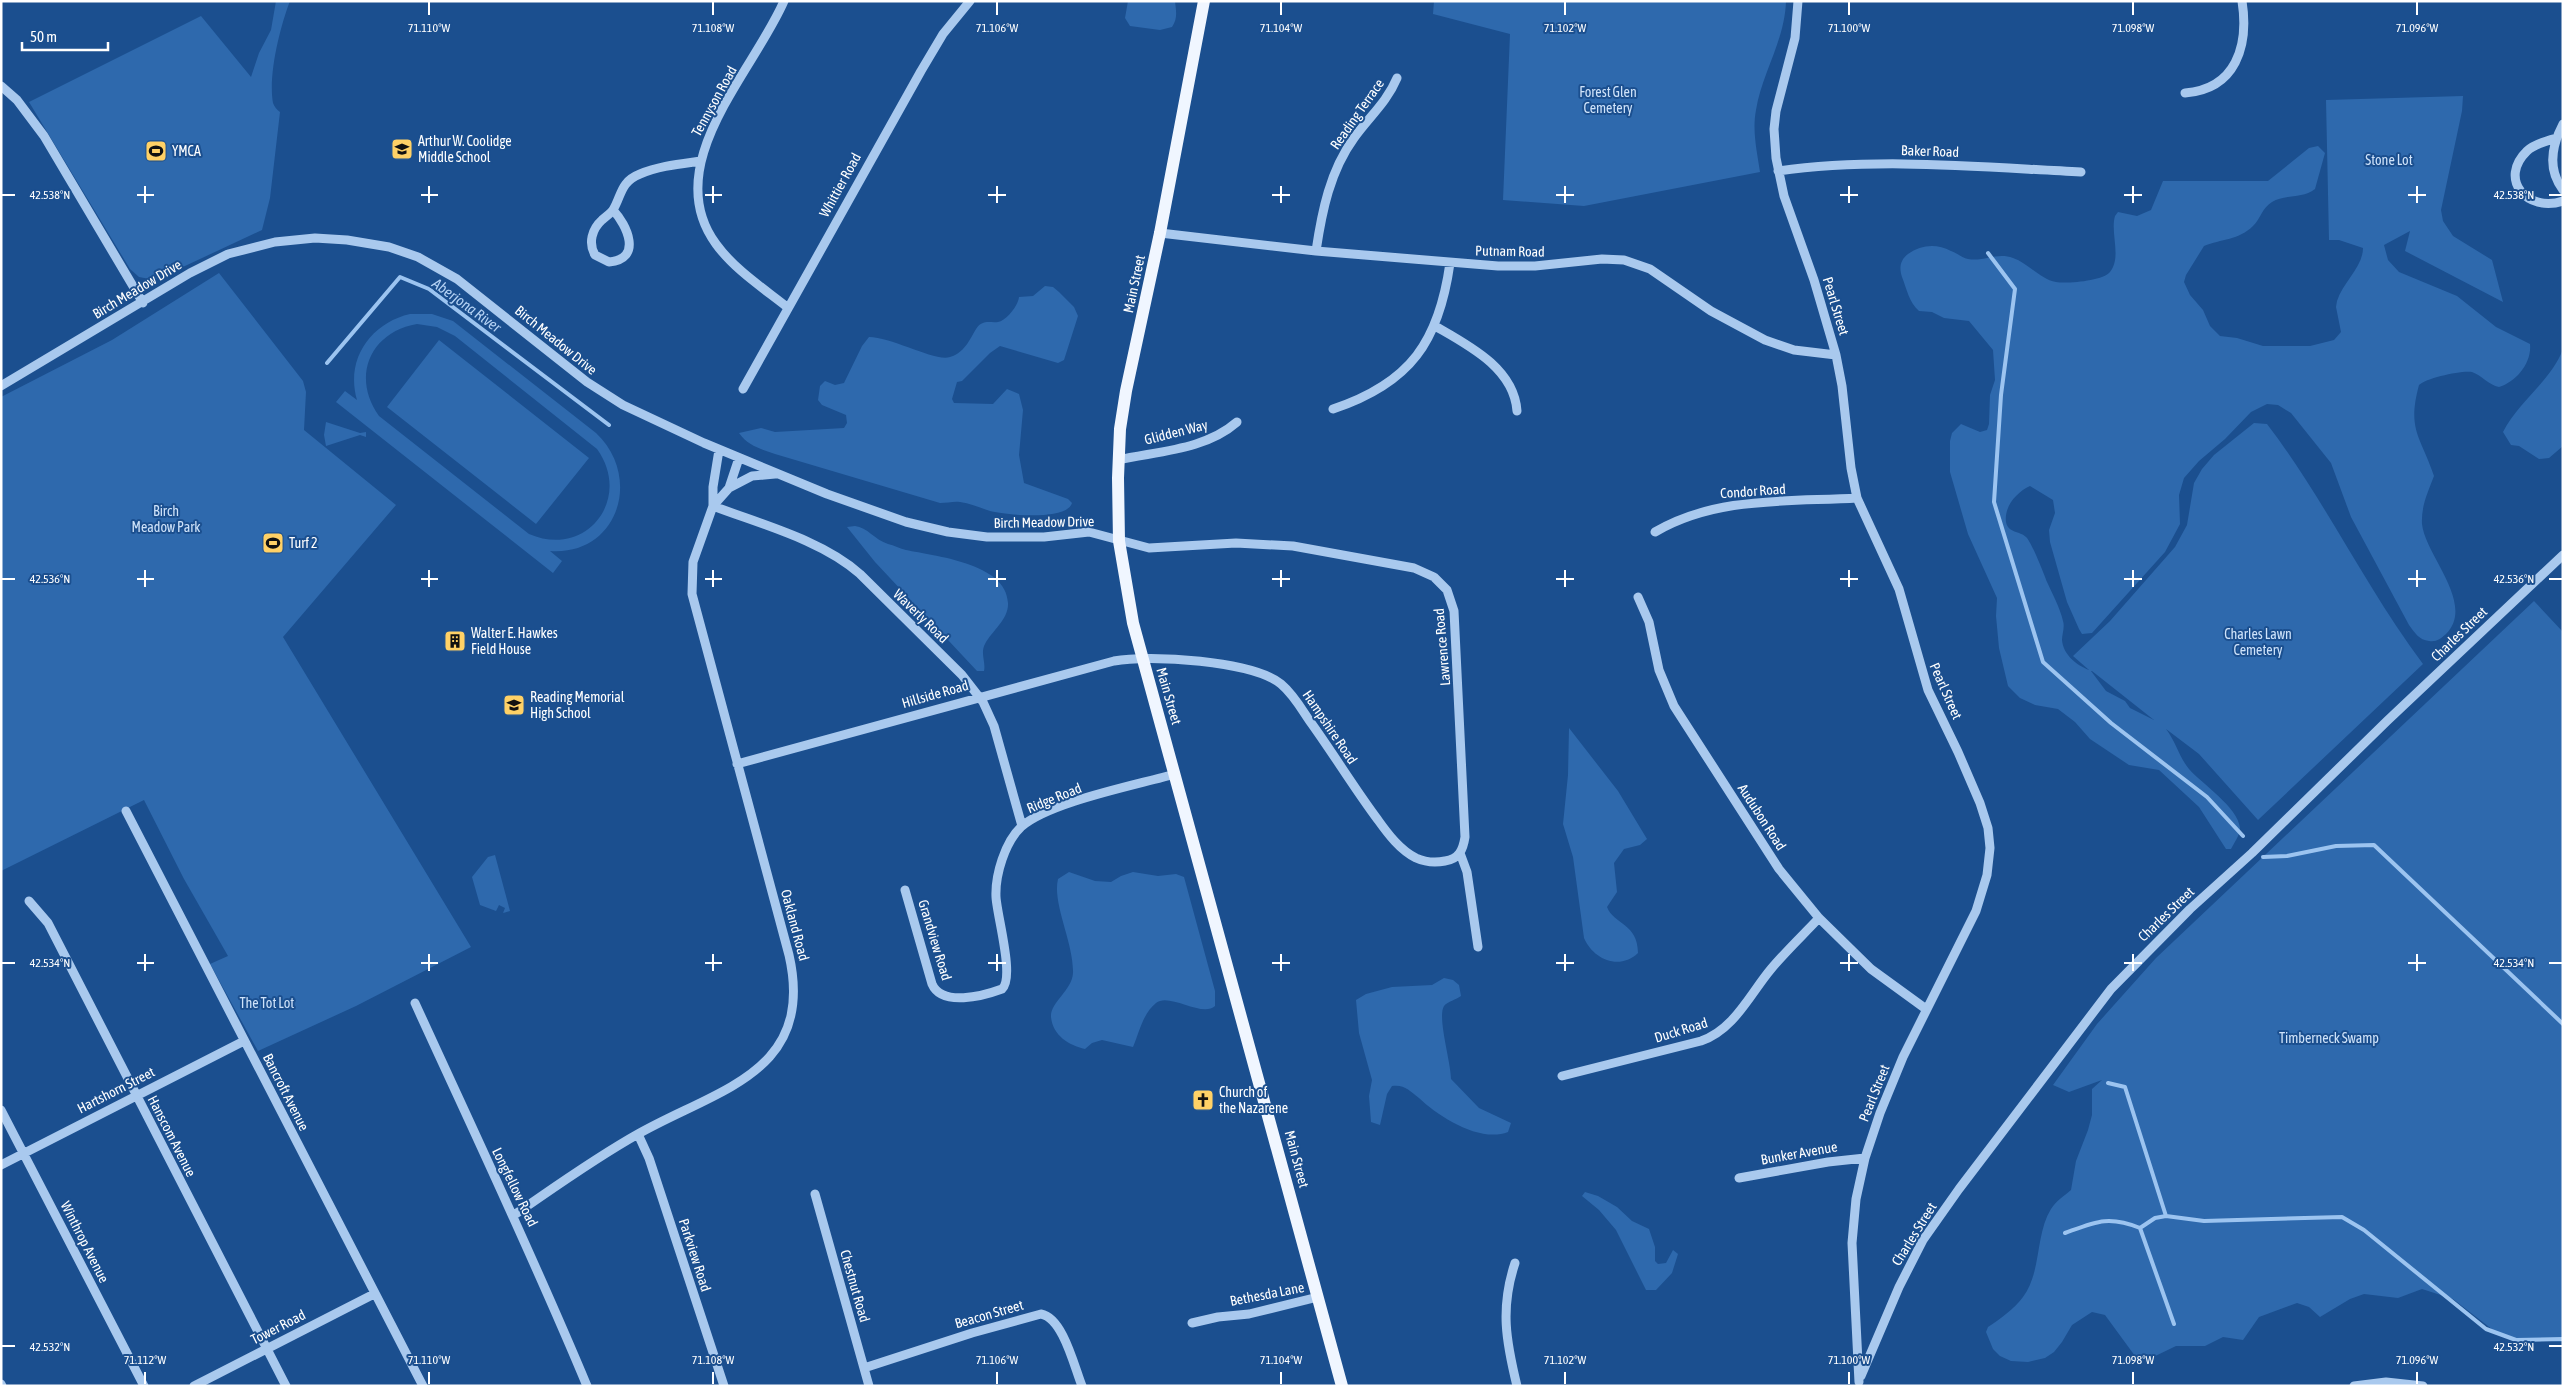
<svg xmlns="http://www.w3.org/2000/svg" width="2564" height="1387" viewBox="0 0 2564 1387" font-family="'Asap Condensed',sans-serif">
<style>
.green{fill:#2e69ad;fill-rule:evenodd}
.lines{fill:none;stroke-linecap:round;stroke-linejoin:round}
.stream{stroke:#9cc4f0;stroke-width:4}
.minor{stroke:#a9c9ee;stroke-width:9}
.major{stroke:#f0f6ff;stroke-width:12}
.ticks{fill:none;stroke:#fff;stroke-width:2}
.labels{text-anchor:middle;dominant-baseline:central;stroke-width:4;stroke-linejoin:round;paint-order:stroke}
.park-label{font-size:14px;fill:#cfe3fa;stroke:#1b4f8f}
.street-label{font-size:14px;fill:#fff;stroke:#1b4f8f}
.poi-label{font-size:14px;fill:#fff;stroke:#1b4f8f;text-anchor:start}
.water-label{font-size:15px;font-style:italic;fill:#b5d3f5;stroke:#1b4f8f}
.ticks-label{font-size:12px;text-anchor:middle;fill:#fff;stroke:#1b4f8f;stroke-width:4;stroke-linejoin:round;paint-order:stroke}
</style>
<rect width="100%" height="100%" fill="#1b4f8f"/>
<path class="green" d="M276,1H290C280,27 268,75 273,103C274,106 277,110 280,112L270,198L262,230L155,280L139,277L130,269L29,102L201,16L251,77L259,53L271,30Z
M1128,1H1175C1176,11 1178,18 1172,27L1160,30L1130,26L1125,18Z
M1434,1H1786C1785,40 1762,73 1756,110C1752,131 1757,151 1760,172L1584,206L1503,200L1510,34L1433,14Z
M2463,96L2462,111L2441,210L2443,221L2453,236L2492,260L2503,302L2405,251L2410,231L2384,245L2388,260L2399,272L2457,296L2496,327L2530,344C2532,363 2516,382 2499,387C2489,385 2481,375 2472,372C2462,370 2426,378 2419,385C2407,430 2420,435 2434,476C2428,492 2421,506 2422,524C2425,555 2476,604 2446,634C2440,639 2437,642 2429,641C2419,640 2415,633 2409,625L2351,517L2331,463L2291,413L2278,405L2267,404L2251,412L2225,439L2199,461L2184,478L2179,495L2180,524L2165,552L2092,633L2082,634L2079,629L2067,602L2050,542L2049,530L2055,513L2053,500L2030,486C2017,492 2004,506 2006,522C2008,533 2020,531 2026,537C2031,541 2044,574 2047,582C2052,593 2060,608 2063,621C2065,627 2062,634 2062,640C2063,654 2076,665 2089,670L2073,656L2110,621L2175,547L2187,525L2194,483L2202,469L2214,455L2254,423L2267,424C2325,500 2366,588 2423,664L2258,820L2199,754L2166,729C2176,742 2179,757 2189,769C2202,784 2238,807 2240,828C2240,835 2234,843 2231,849H2226L2199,807L2159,770L2129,765L2090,739L2075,722L2058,709L2035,705L2020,698L2008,686L1999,648L1996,616L1997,598L1968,534L1950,472V441L1952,433L1961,424L1980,432L1987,430L1989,424L1990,395L1995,380L1993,350L1969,321L1944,318L1932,312L1919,311C1909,302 1907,290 1902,277C1899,268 1900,260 1908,254C1921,245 1936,243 1951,251C1957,253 1962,258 1968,259C1984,262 1997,252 2013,258C2028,263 2040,279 2056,282C2066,284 2103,281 2110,272C2122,257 2110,233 2115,216L2118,212L2137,216L2151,210L2163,181H2268L2309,148L2318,146L2325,153L2315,189C2302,199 2285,194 2272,202C2262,208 2261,218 2253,226C2239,240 2221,239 2204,246L2186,275L2184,282L2190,295L2203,310L2210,326L2220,336L2237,338L2263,346H2310L2334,340L2341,332L2336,307L2337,301C2343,282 2363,267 2363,248L2339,240H2329L2326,100ZM2091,671H2092L2154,720L2130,708L2125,701L2106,691Z
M219,273L303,381L306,392L304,430L396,505L283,637L471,947L356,1006L258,1051L210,964L228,956L184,879L144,800L1,871V397L112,340Z
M1045,286L1053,287L1059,292L1074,307L1078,316L1064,360L1058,363L1000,346L990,353L962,381L957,382L952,399L954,403L993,404L1007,389L1019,394L1023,410L1019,455L1024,483L1068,499L1072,503C1067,521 1005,515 990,511C980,508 970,503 960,502C954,501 947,503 940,503L775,454C761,449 748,446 739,433L761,428L775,432L844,428L847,423L846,415L822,405L818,400L820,386L825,381L835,385L844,383L862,346L869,337C892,337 935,362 950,357C971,351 973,325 983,323C987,321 993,323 998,322C1006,321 1018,306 1019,297L1033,296Z
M410,314H432L453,321L596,433C643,477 618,556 550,551L562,561L553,573L336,402L345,391L357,400C345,359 371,323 410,314ZM417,324L437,327L455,336L597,449C633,499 586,559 529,534L379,416C351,377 370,332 417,324Z
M439,340L589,458L536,524L387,407Z
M2563,349V446L2549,458L2539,459L2519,446L2511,445L2503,432C2518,402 2551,381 2563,349Z
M326,422L360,433L366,432V437L360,435L326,446L324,435Z
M855,526C867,527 875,540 888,544C894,545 900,549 906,550C934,556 1007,563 1008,603C1009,619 992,631 985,644C980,653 986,662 984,671H977L875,562L847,527Z
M2534,601L2563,632V1342L2506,1337L2493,1330L2453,1299L2422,1289L2398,1298L2364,1294L2350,1299L2320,1317L2309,1307L2297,1303L2259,1317L2243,1340L2223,1337L2205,1346H2176L2147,1360L2135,1356L2105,1315L2092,1312L2072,1325L2062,1342L2054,1352L2045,1358L2028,1362L2011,1361L2000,1356L1993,1349L1986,1332L1988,1327C2000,1319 2014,1309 2023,1297C2042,1271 2035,1235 2051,1209C2056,1201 2064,1196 2071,1190L2076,1161L2088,1130L2092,1115V1089L2102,1080L2069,1092L2053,1085L2097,1024L2156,958Z
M1569,728L1618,791L1647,839L1640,845L1624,849L1614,863L1617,892L1607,907C1614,925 1638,923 1638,953C1619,971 1593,959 1584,938L1573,857L1563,824L1568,775Z
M495,855L510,911L503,913L505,908L499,905L496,911L480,905L472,877L488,857Z
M1069,872L1095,881L1111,882L1121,876L1133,872L1158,876L1176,874L1184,877L1215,991V1006C1202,1018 1169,992 1156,1003C1143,1013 1139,1033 1133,1047L1102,1040L1092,1043L1085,1049C1069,1045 1053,1036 1051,1017C1050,1002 1072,991 1073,973C1074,943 1052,904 1058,879Z
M1444,978L1453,980L1459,985L1461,996C1456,1000 1448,1001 1444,1006C1437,1017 1451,1062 1451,1079L1479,1108L1511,1123L1508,1132C1480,1143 1439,1117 1419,1098C1410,1091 1404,1084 1392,1086L1387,1094L1380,1125L1371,1122L1369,1096L1372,1080L1359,1033L1356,1000L1366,994L1392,987L1432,985Z
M1585,1192L1598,1196L1617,1207L1632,1221L1649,1229L1655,1247V1261L1658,1264L1666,1263L1673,1250L1678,1254L1672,1273L1656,1290H1646L1616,1230L1599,1210L1582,1196Z"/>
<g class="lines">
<path class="stream" d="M1988,253L2015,289L2001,395L1994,502L2043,662L2111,723L2207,797L2243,836
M327,363L400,277L429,289L609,425
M2263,857L2287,856L2336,846L2374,845L2563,1024
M2108,1083L2125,1087L2166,1216L2204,1221L2342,1217L2364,1230L2486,1329L2516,1340L2563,1339
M2166,1216L2155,1218L2140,1228L2174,1324
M2065,1233C2095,1222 2108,1215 2140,1228"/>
<path class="minor" d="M784,1C754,71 658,165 716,244C734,269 763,288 787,307
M1798,1L1795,38L1776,111L1774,129L1776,158L1784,196L1814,280L1836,355L1842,386L1851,468L1857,498L1899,589L1928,690L1958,752L1980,803L1988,828L1990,848L1987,875L1976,911L1903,1057L1880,1113L1865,1158L1856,1199L1852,1243L1859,1382
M1,86L17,100L44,136L143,303
M2185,93C2236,89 2249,46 2242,1
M2563,124C2552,145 2547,169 2563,190
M2556,138C2547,141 2534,144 2527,151C2498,179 2527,213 2563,201
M1778,171C1878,157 1980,167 2081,172
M613,210C627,225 643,259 609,262L595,255C588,243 592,229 602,220C605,217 611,213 613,210C622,195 620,182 640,174C659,166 680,164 701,161
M1160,233L1316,251L1498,266H1535L1602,259L1624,260L1650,269L1711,311L1765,340L1794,350L1836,355
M1316,251C1322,211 1330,171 1354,138C1369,117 1387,102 1397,78
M1435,326C1468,345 1514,368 1517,411
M1,386L190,273L228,254L275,242L315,238L347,240L389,247L418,257L457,279L587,382L623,405L704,443L827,494L906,522L948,532L987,537H1044L1089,532L1149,548L1236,543L1293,546L1414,568L1434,577L1447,590L1454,611L1465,837C1463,850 1459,859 1445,861C1435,863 1425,862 1416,858C1400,850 1388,834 1378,820C1354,788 1333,753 1309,720C1301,708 1293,694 1281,684C1253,661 1149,654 1114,661L737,764
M743,389L921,71L943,34L970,1
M1333,409C1411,383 1439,341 1450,263
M1118,460C1158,451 1205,450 1237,422
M729,488L752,476L775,474
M713,506C760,524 822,540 860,574L962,675L983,702L994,726L1022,826
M713,506L729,488L739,458
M1655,532C1716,496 1789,502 1857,498
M1638,597L1649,622L1659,670L1674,706L1779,869L1819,918L1871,969L1926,1009
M126,811L423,1386
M1460,853L1467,872L1478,947
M905,890L932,984C942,1007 983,996 1002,989C1015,978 997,916 996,897C995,875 1005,842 1021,827C1049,802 1137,785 1175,774
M29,901L48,923L286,1386
M415,1003C473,1130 533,1256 587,1386
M1562,1076L1701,1041C1734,1030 1750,994 1771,969C1786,951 1803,935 1819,918
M1,1110L144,1386
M638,1134L649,1158L724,1386
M1,1165L244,1041
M1739,1178L1828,1162L1865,1158
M815,1194L869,1386
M514,1215C555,1187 595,1158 638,1134C717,1089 816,1073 789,955L692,594L693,562L713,506V487L719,450
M1515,1263C1500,1308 1506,1341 1517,1386
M1192,1323L1218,1317L1249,1314L1318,1297
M864,1368L972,1333L1041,1314C1063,1318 1074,1366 1082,1386
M1861,1376L1899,1287L1923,1240L1959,1189L2111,989L2190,909L2252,853L2387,721L2563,555
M1,1384L2,1386
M194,1386L374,1294
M2354,1386L2386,1382L2423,1386"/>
<path class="major" d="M1204,1L1160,233L1126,391L1120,429L1118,478L1119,541L1133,623L1342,1386"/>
</g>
<path class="ticks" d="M429,2V15M713,2V15M997,2V15M1281,2V15M1565,2V15M1849,2V15M2133,2V15M2417,2V15M145,186V203M429,186V203M713,186V203M997,186V203M1281,186V203M1565,186V203M1849,186V203M2133,186V203M2417,186V203M2,195H15M137,195H154M421,195H438M705,195H722M988,195H1006M1272,195H1290M1556,195H1574M1840,195H1858M2124,195H2142M2408,195H2426M2549,195H2562M145,570V587M429,570V587M713,570V587M997,570V587M1281,570V587M1565,570V587M1849,570V587M2133,570V587M2417,570V587M2,579H15M137,579H154M421,579H438M705,579H722M988,579H1006M1272,579H1290M1556,579H1574M1840,579H1858M2124,579H2142M2408,579H2426M2549,579H2562M145,954V971M429,954V971M713,954V971M997,954V971M1281,954V971M1565,954V971M1849,954V971M2133,954V971M2417,954V971M2,963H15M137,963H154M421,963H438M705,963H722M988,963H1006M1272,963H1290M1556,963H1574M1840,963H1858M2124,963H2142M2408,963H2426M2549,963H2562M2,1346H15M2549,1346H2562M145,1372V1384M429,1372V1384M713,1372V1384M997,1372V1384M1281,1372V1384M1565,1372V1384M1849,1372V1384M2133,1372V1384M2417,1372V1384"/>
<defs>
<g id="school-square" transform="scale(1.125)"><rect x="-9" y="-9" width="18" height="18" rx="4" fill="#ffd166" stroke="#1b4f8f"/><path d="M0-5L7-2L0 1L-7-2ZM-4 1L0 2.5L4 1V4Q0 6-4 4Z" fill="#111"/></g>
<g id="stadium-square" transform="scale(1.125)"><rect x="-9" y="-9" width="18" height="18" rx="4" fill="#ffd166" stroke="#1b4f8f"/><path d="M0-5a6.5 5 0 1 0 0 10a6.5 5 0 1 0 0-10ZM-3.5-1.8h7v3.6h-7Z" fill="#111"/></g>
<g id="building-square" transform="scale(1.125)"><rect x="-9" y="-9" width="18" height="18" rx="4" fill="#ffd166" stroke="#1b4f8f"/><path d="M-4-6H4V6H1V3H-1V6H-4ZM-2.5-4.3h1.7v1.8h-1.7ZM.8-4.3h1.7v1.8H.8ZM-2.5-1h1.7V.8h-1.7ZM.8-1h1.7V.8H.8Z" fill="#111"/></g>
<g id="church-square" transform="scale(1.125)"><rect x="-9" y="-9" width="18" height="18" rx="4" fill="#ffd166" stroke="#1b4f8f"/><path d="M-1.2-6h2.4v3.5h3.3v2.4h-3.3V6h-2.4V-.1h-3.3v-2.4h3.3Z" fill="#111"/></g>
</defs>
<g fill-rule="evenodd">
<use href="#school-square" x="402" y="149"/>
<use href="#stadium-square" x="156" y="151"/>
<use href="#stadium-square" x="273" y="543"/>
<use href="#building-square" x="455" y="641"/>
<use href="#school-square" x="514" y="705"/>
<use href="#church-square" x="1203" y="1100"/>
</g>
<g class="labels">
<g class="park-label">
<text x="1608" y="92">Forest Glen<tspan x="1608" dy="16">Cemetery</tspan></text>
<text x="2389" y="160">Stone Lot</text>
<text x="166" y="511">Birch<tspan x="166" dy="16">Meadow Park</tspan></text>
<text x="2258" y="634">Charles Lawn<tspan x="2258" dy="16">Cemetery</tspan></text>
<text x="267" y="1003">The Tot Lot</text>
<text x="2329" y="1038">Timberneck Swamp</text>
</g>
<g class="street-label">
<text transform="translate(714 101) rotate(-61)">Tennyson Road</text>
<text transform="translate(1357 114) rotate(-55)">Reading Terrace</text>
<text transform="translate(1930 151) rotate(2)">Baker Road</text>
<text transform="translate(840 185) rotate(-61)">Whittier Road</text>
<text transform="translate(1510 251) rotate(1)">Putnam Road</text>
<text transform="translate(1134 284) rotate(-78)">Main Street</text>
<text transform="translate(137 289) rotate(-31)">Birch Meadow Drive</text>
<text transform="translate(1836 306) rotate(73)">Pearl Street</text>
<text transform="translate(556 340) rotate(39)">Birch Meadow Drive</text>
<text transform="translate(1176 432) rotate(-14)">Glidden Way</text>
<text transform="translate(1753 491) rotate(-4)">Condor Road</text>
<text transform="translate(1044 522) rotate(-1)">Birch Meadow Drive</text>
<text transform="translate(921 616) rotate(44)">Waverly Road</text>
<text transform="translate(2459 634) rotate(-44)">Charles Street</text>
<text transform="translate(1442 647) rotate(-95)">Lawrence Road</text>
<text transform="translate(1946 691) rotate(66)">Pearl Street</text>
<text transform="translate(935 694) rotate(-16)">Hillside Road</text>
<text transform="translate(1169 696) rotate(74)">Main Street</text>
<text transform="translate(1330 727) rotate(56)">Hampshire Road</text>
<text transform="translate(1054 798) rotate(-22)">Ridge Road</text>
<text transform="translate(1762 817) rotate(57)">Audubon Road</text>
<text transform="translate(2166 914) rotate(-44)">Charles Street</text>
<text transform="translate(795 925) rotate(75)">Oakland Road</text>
<text transform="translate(935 940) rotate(73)">Grandview Road</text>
<text transform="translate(1681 1030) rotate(-17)">Duck Road</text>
<text transform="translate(116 1090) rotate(-27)">Hartshorn Street</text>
<text transform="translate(286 1092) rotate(63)">Bancroft Avenue</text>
<text transform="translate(1874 1093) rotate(-68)">Pearl Street</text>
<text transform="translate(172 1136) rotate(63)">Hanscom Avenue</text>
<text transform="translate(1799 1153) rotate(-10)">Bunker Avenue</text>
<text transform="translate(1297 1159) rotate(75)">Main Street</text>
<text transform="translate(515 1187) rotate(64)">Longfellow Road</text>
<text transform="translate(1914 1234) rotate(-58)">Charles Street</text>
<text transform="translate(85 1242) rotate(63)">Winthrop Avenue</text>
<text transform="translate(695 1255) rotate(72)">Parkview Road</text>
<text transform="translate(855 1286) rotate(74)">Chestnut Road</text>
<text transform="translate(1267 1294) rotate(-11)">Bethesda Lane</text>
<text transform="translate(989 1314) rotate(-16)">Beacon Street</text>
<text transform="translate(278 1327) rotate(-27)">Tower Road</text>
</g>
<g class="poi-label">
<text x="418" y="141">Arthur W. Coolidge<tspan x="418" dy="16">Middle School</tspan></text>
<text x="172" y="151">YMCA</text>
<text x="289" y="543">Turf 2</text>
<text x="471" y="633">Walter E. Hawkes<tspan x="471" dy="16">Field House</tspan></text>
<text x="530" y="697">Reading Memorial<tspan x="530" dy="16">High School</tspan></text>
<text x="1219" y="1092">Church of<tspan x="1219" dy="16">the Nazarene</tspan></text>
</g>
<g class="water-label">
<text transform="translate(467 305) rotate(36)">Aberjona River</text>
</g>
</g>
<g class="ticks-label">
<text x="429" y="32">71.110°W</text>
<text x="713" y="32">71.108°W</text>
<text x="997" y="32">71.106°W</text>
<text x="1281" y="32">71.104°W</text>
<text x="1565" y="32">71.102°W</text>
<text x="1849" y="32">71.100°W</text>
<text x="2133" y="32">71.098°W</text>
<text x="2417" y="32">71.096°W</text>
<text x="50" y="199">42.538°N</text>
<text x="2514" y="199">42.538°N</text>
<text x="50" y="583">42.536°N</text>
<text x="2514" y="583">42.536°N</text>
<text x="50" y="967">42.534°N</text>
<text x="2514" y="967">42.534°N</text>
<text x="50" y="1351">42.532°N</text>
<text x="2514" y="1351">42.532°N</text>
<text x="145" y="1364">71.112°W</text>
<text x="429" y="1364">71.110°W</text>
<text x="713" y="1364">71.108°W</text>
<text x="997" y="1364">71.106°W</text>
<text x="1281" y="1364">71.104°W</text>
<text x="1565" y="1364">71.102°W</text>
<text x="1849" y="1364">71.100°W</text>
<text x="2133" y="1364">71.098°W</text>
<text x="2417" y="1364">71.096°W</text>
</g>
<rect width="2564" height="1387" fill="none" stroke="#ffffff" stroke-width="5"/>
<path d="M22 42v8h86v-8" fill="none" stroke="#ffffff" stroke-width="2.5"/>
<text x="30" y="42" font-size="15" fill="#ffffff" stroke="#1b4f8f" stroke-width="4" paint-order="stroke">50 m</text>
</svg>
